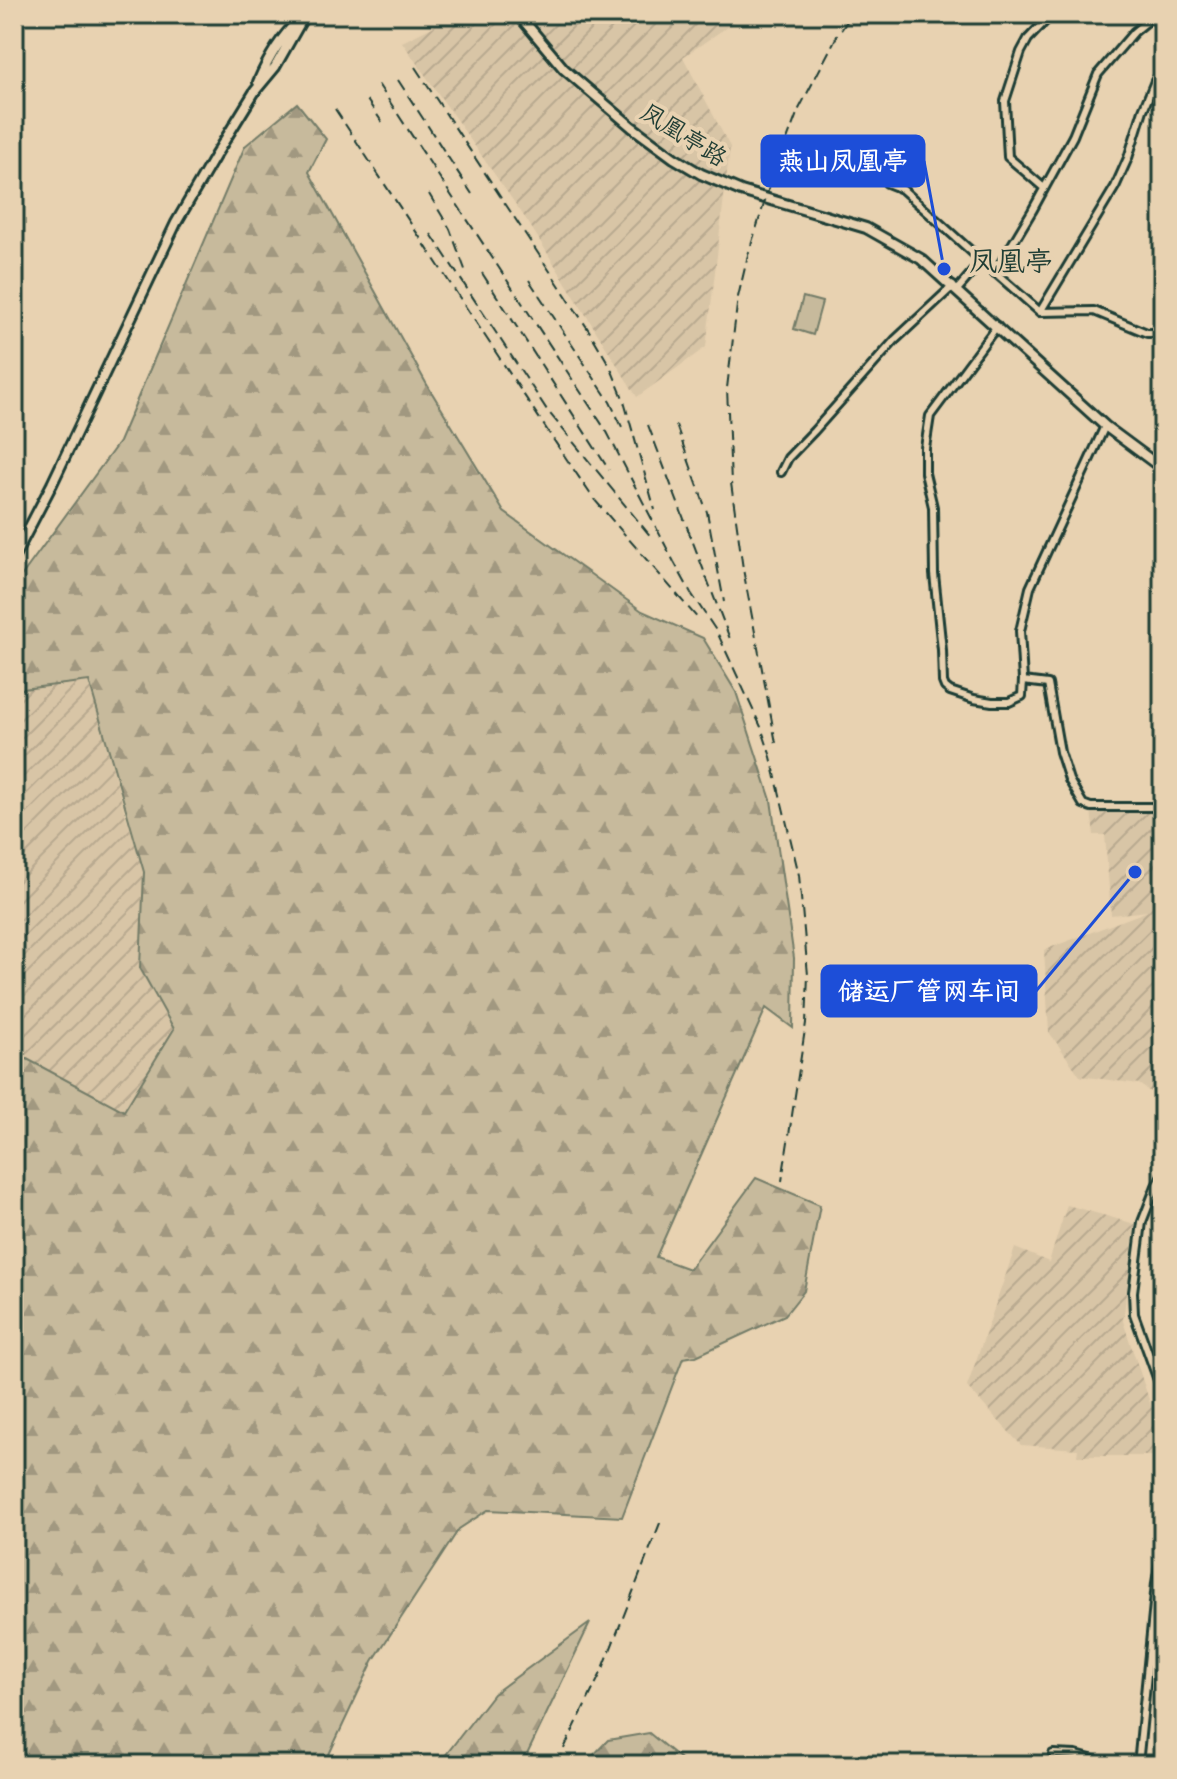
<svg xmlns="http://www.w3.org/2000/svg" width="1177" height="1779" viewBox="0 0 1177 1779" font-family="'Comic Neue','LXGW WenKai TC',sans-serif">
<style>
.industrial{fill:url(#industrial-furrows)}
.grass{fill:#c7ba9c;stroke:#737c68;stroke-width:2}
.forest{fill:url(#forest-firs);stroke:#737c68;stroke-width:2}
.lines{fill:none;stroke-linecap:round;stroke-linejoin:round}
.minor-casing{stroke:#1f3d34;stroke-width:12}
.tertiary-casing{stroke:#1f3d34;stroke-width:14}
.minor{stroke:#e8d2b1;stroke-width:6}
.tertiary{stroke:#e8d2b1;stroke-width:8}
.rail{stroke:#1f3d34;stroke-width:2;stroke-dasharray:12 6;stroke-linecap:butt}
.labels{text-anchor:middle;dominant-baseline:central;stroke-width:8;stroke-linejoin:round;paint-order:stroke}
.street-label{font-size:24px;fill:#1f3d34;stroke:#e8d2b1}
.quarter-label{font-size:28px;fill:#1f3d34;stroke:#e8d2b1}
.leader{fill:none;stroke:#1d4ed8;stroke-width:3}
.callout-dot{fill:#1d4ed8;stroke:#e8d2b1;stroke-width:3}
.callout{fill:#1d4ed8;stroke:#1d4ed8;stroke-width:3}
.callout-label{font-size:26px;text-anchor:middle;font-weight:bold;fill:#fff}
</style>
<defs>
<pattern id="industrial-furrows" width="10" height="10" patternUnits="userSpaceOnUse" patternTransform="scale(2)"><rect width="10" height="10" fill="#d8c5a6"/><path d="M-1 1l2-2M0 10L10 0M9 11l2-2" fill="none" stroke="#b9aa90"/></pattern>
<pattern id="forest-firs" width="22" height="20" patternUnits="userSpaceOnUse" patternTransform="scale(2)"><rect width="22" height="20" fill="#c7ba9c"/><path d="M5 1l3.5 6h-7zM16 11l3.5 6h-7z" fill="#a19880"/></pattern>
</defs>
<rect width="100%" height="100%" fill="#e8d2b1"/>
<filter id="ink" filterUnits="userSpaceOnUse"><feTurbulence type="fractalNoise" baseFrequency=".0125" numOctaves="2"/><feDisplacementMap in="SourceGraphic" scale="16" xChannelSelector="R" yChannelSelector="G"/><feConvolveMatrix kernelMatrix="1 2 1 2 8 2 1 2 1" color-interpolation-filters="sRGB"/></filter>
<g filter="url(#ink)">
<path class="industrial" d="M458,14H746L683,57L730,147L706,347L637,397L528,222L402,42Z
M89,680L124,810L144,872L140,968L174,1029L124,1111L14,1052V690Z
M1091,811L1163,812V1101L1139,1084L1080,1076L1049,1032L1044,950L1148,911L1111,915L1105,835H1094Z
M1067,1205L1135,1224L1123,1321L1163,1442V1456H1077L1078,1449L1021,1445L967,1387L1015,1248L1049,1262Z"/>
<path class="grass" d="M803,297L822,302L813,335L794,329Z"/>
<path class="forest" d="M297,103L326,139L309,172L426,383L504,512L642,611L703,638L736,692L771,800L794,958L793,1028L766,1008L656,1257L689,1269L756,1178L820,1205L804,1291L785,1315L696,1356L683,1358L622,1517L488,1510L459,1529L373,1661L324,1765H14V1052L124,1111L174,1029L140,968L144,872L89,681L14,690V586L119,442L245,146Z
M590,1623L522,1765H438L493,1694Z
M649,1733L685,1763V1765H584L608,1740Z"/>
<g class="lines">
<g class="minor-casing">
<path id="minor" d="M887,183L902,189L982,261
M1044,188L1008,157L1005,101L1021,52L1028,39L1052,14
M995,273L1032,211L1073,136L1098,74L1134,32L1156,14
M957,290L982,261L1040,312L1094,311L1147,333H1154L1160,326L1163,306
M1040,312L1115,187L1128,158L1143,110L1155,81L1163,70
M997,326L930,416L925,448V473L933,507L934,574L942,650L943,682L945,687L950,691L974,699L992,702H1009L1022,696L1023,680L1020,631L1030,588L1105,426
M781,472L788,458L814,431L895,340L953,286
M1023,681L1048,684L1060,752L1069,780L1083,804L1091,807H1163
M1163,1173L1156,1186L1142,1222L1133,1292L1134,1314L1163,1394
M1053,1754L1076,1755L1112,1765
M1138,1765L1156,1583L1163,1543"/>
</g>
<g class="tertiary-casing">
<path id="tertiary" d="M518,14L564,69L632,127L674,158L701,174L741,191L866,228L921,259L1105,426L1163,469
M258,82C269,57 281,37 301,18
M14,557L52,484L176,223L215,156L255,91L275,67L305,14"/>
</g>
<use href="#minor" class="minor"/>
<use href="#tertiary" class="tertiary"/>
<path class="rail" d="M415,67L588,329L610,366L623,398L655,510
M398,80L472,194
M378,84L607,432L674,562L691,593L717,632L761,727L771,757L799,875L808,975L806,1023L782,1181
M367,100L382,122
M335,109L553,439L593,498L700,621
M429,194L450,229L467,275
M431,234L547,410L652,538
M482,273L609,470
M529,280L610,402L624,431
M648,425L730,639
M676,425L707,512L724,602
M776,743L743,569L731,483L727,388L738,297L748,255L769,188L798,111L837,36L852,14
M556,1765L602,1671L662,1518"/>
</g>
</g>
<g class="labels">
<g class="street-label">
<text transform="translate(684 135) rotate(32)">凤凰亭路</text>
</g>
<g class="quarter-label">
<text x="1011" y="262">凤凰亭</text>
</g>
</g>
<path class="leader" d="M944 269L924 161M1135 872L1036 991"/>
<g class="callout-dot">
<circle cx="944" cy="269" r="8"/>
<circle cx="1135" cy="872" r="8"/>
</g>
<g class="callout">
<rect x="762" y="136" width="162" height="50" rx="8"/>
<rect x="822" y="966" width="214" height="50" rx="8"/>
</g>
<g class="callout-label">
<text x="843" y="170">燕山凤凰亭</text>
<text x="929" y="1000">储运厂管网车间</text>
</g>
<rect width="1177" height="1779" fill="none" stroke="#e8d2b1" stroke-width="48"/>
<rect x="24" y="24" width="1129" height="1731" fill="none" stroke="#1f3d34" stroke-width="3" filter="url(#ink)"/>
</svg>
